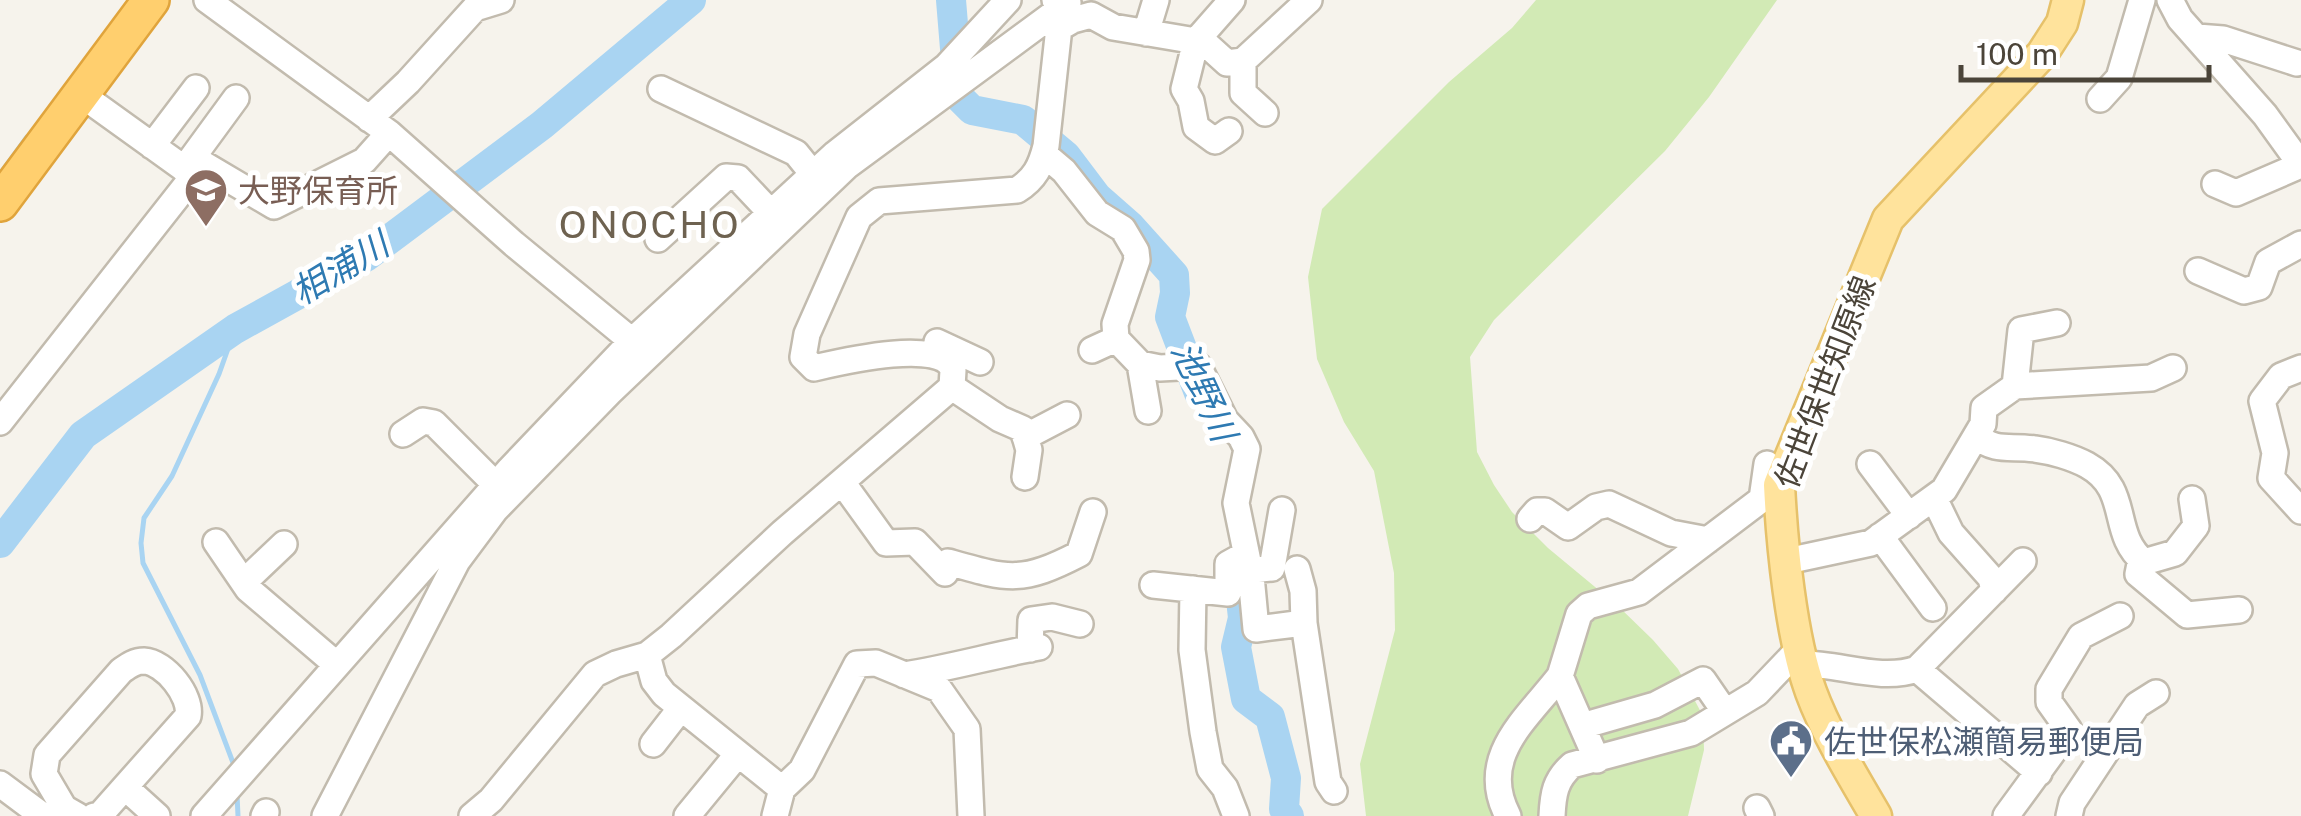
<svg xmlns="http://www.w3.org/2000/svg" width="2301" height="816" viewBox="0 0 2301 816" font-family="'Public Sans','Noto Sans JP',sans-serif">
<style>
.green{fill:#d2eab5}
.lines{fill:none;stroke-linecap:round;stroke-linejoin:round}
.stream{stroke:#a9d4f2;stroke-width:5}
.river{stroke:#a9d4f2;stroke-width:30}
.minor-casing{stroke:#c2bbae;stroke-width:30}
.major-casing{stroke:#e6c16a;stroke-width:35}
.highway-casing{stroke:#e0a43c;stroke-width:40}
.minor{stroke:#fff;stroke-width:25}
.major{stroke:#ffe39c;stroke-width:30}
.highway{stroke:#ffcf6e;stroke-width:35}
.labels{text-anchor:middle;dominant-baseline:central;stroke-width:10;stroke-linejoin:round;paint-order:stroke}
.education-label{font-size:32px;fill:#785e54;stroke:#fff;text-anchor:start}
.street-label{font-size:32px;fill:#4b4439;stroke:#fff}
.service-label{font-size:32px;fill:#4e5e75;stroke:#fff;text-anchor:start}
.water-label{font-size:35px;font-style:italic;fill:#2e7ab2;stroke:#fff}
.quarter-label{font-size:38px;letter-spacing:2.5px;fill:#6e6250;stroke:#fff}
</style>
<rect width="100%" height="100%" fill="#f6f3ec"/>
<path class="green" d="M1536,0H1777L1709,97L1665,151L1494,320L1470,357L1477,452L1494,485L1512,512L1548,548L1618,606L1653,640L1678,669L1703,716L1704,750L1688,816H1366L1360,764L1395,630L1394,573L1374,471L1344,422L1317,359L1308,277L1322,209L1449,82L1512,28Z"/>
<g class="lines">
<path class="stream" d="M0,174L27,137L33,136
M235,329L219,374L172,476L144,518L141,543L143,563L200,675L235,768
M237,794L238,816"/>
<path class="river" d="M951,0L959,97L972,110L1023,120L1066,156L1097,197L1130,226L1174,275L1175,293L1170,317L1199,393
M0,543L83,435L235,329L367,256L542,125L691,0
M1239,581L1243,618L1236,647L1246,699L1270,717L1286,778L1284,809L1289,816"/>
<g class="minor-casing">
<path id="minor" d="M207,0L389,133L514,244L632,341
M2170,0L2180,19L2265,115L2301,165L2236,193L2215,184
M1059,28L1073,20L1091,15L1113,27L1196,41L1206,44L1227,63L1243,61L1309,0
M1146,33L1156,0
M2197,37L2223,39L2297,63
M1243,61V93L1265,113
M661,89L796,153L813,174
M79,93L193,175
M2100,99L2119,78L2142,0
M369,119L408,82L475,8L501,0
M1229,131L1215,141L1196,127L1191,101L1184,89L1196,41L1232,0
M152,146L196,88
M1044,154L1064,171L1097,213L1123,229L1136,251L1137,260L1115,324L1116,339L1140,364L1148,411
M184,169L236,98
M658,239L726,177L738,178L771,213
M2198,271L2244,291L2259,287L2268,262L2301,244
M937,342L980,362
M1092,350L1116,339
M1140,364L1160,368L1198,366L1225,420L1241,437L1247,449L1236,503L1251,576L1256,629L1304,623L1303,591L1297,569
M2301,368L2281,376L2262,401L2275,453L2271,478L2301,511
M2015,386L2021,330L2057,323
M952,387L1000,419L1023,429L1029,450L1025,477
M0,422L203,164L274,206L364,161L389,133
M403,434L423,421L434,423L496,485
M1976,436C1997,453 2010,445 2035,449C2051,451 2072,457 2087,465C2132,490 2109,533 2144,562L2175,553L2196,526L2192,499
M1025,437L1067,415
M1870,464L1909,516
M842,482L886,543L915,542L945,573
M1934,498L1951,533L1991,578L1994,591
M1530,519L1537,511H1545L1568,527L1596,507L1609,504L1671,533L1708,540
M1880,536L1933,608
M216,542L248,589L337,665
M2141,559L2138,574L2187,615L2239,610
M1787,561L1871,543L1944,490L1983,424L1984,408L2015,386L2151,378L2173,368
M942,570L948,562C1008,579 1021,584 1079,554L1093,512
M1250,570L1272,568L1282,510
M244,582L284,544
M1153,585L1228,593V564L1246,554
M1193,589L1192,650L1203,732L1210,769L1225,788L1236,816
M1304,623L1328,782L1334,791
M1030,649L1031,620L1052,617L1080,624
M647,655L654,681L664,694L782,789
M1801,664C1839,663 1880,682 1917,669L2023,561
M1917,669L2039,773
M904,675C950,668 994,655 1039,647
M1560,676L1579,614L1588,606L1639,592L1762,499L1767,464
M1582,726L1655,705L1703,680L1725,712
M653,744L681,708
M0,784L43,816
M126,788L157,816
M1757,808L1761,816
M78,816L64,808L44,774L47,755L121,671C128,666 134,661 144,661C165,662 192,696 188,716L100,815L94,816
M204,816L510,469L632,341L835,154L947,66L1008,0
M264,816L266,812
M325,816L457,561L495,510L609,393L847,166L1068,3
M472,816L491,800L595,674L616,664L647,655L671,636L782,533L952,387C952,385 953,372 953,370C944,337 840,362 814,368L803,357L807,334L859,217L879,201L1017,190C1035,179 1041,166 1046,146L1061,9L1055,0
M687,816L738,754
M775,816L782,789L802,770L857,664L876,663L939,689L967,729L971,816
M1508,816C1477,757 1526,720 1560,676L1597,760
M1552,816C1553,794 1555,780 1572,765L1691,733L1757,693L1799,649
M2006,816L2069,730L2049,702V689L2081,636L2120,616
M2069,816L2072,803L2137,705L2156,693"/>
</g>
<g class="major-casing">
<path id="major" d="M1876,816C1854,778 1826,733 1811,692C1791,638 1782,544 1779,485L1888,219L2042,54L2062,23L2068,0"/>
</g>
<g class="highway-casing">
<path id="highway" d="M0,203L151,0"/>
</g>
<use href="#minor" class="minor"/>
<use href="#major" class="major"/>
<use href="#highway" class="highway"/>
</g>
<defs>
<g id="school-pin" transform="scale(2.25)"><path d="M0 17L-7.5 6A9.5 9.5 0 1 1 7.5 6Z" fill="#8d6e63" stroke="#fff"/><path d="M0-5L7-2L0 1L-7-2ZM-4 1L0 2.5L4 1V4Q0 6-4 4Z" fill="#fff"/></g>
<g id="civic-pin" transform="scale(2.25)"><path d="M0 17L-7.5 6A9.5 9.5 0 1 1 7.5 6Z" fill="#5c6f8a" stroke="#fff"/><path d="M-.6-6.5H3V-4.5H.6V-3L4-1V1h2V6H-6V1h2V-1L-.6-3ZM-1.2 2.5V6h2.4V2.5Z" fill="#fff"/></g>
</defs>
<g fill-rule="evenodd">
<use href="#school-pin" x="206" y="190"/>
<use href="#civic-pin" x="1791" y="741"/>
</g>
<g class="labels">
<g class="education-label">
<text x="238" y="190">大野保育所</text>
</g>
<g class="street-label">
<text transform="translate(1825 382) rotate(-69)">佐世保世知原線</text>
</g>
<g class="service-label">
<text x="1824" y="741">佐世保松瀬簡易郵便局</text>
</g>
<g class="water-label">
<text transform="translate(340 268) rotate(-31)">相浦川</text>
<text transform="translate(1204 391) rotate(65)">池野川</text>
</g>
<g class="quarter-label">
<text x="650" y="224">ONOCHO</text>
</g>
</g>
<path d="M1961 65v15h248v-15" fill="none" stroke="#4b4439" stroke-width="5"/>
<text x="1976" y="65" font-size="30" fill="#4b4439" stroke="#ffffff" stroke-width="8" paint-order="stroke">100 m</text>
</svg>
